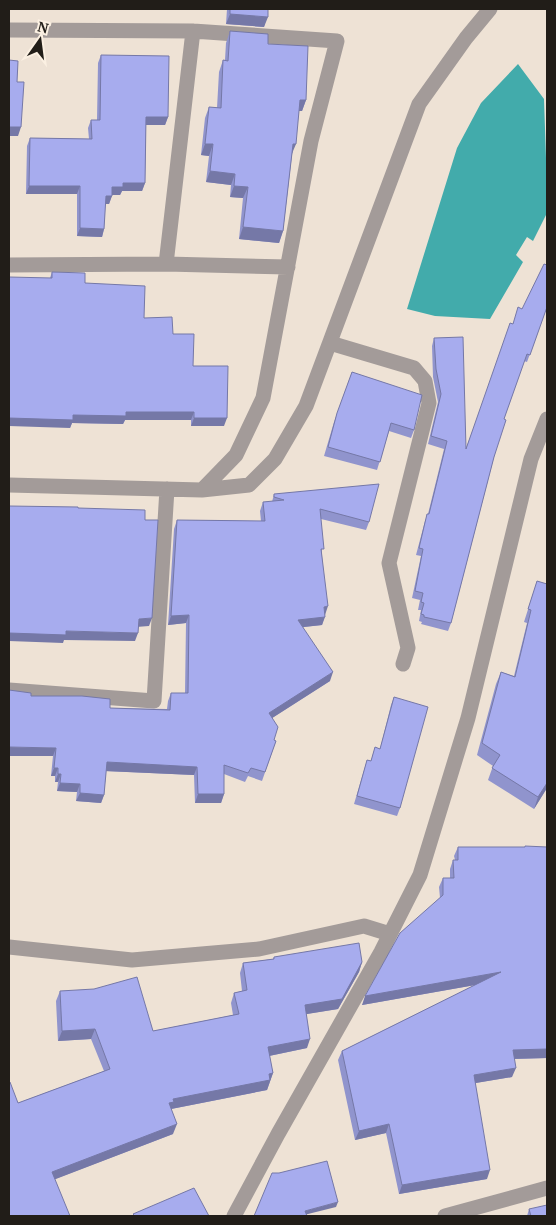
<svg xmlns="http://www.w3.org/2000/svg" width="556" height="1225" viewBox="0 0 556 1225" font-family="'PT Serif',serif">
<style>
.water{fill:#42abab}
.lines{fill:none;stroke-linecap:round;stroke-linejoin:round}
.minor{stroke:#a39b99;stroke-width:15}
.wall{fill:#9094cd}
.shaded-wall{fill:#7578a7}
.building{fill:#a7acee;stroke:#7578a7}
</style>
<rect width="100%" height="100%" fill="#eee2d5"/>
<path class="water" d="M518,64L544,99L546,158L547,159V213L533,241L527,237L516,255L523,262L490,319L435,316L407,309L457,148L481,103Z"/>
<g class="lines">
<path class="minor" d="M9,30L193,31L337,41L311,141L263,398L236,455L202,490L9,485
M166,264L193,31
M9,265L166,264L288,267
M330,343L414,368L425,381L429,403L389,563L408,648L403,664
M202,490L249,485L275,459L306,406L419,104L466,38L490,9
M9,690L154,701L167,489
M9,947L132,960L259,949L364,926L390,934
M234,1216L278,1134L381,952L420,875L468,718L531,459L547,419
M445,1216L547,1188"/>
</g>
<path class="wall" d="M227,9H268L264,27L226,24Z
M230,31L268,44L306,100L302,111H299L292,155L283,231L279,243L239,239L243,198L230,197L231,185L206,182L209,156L201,155L205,118L209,107L217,108L219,72L223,60H225L226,43Z
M101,55L168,117L165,125H146L145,183L142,191H122L120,195H112L109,204H105L104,229L102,237L77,236V194H26L27,146L30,138L89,139L88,128L91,120H97L98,63Z
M52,272L85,283L144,318L173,334L193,366L224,426H191V420H125L123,424L72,423L70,428L50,278Z
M547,307L527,362L524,361L504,419L494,457L451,623L448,631L421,624L422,622L419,621L421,610H418L420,600L412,598L421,556L416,555L425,521L428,514L444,449L428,444L438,402L433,377L432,346L434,338L466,448L513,324L522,309Z
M352,372L414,430L411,438L389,431L377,470L324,456L334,422Z
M274,494L369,522L366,530L321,519L322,555L325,615L322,625L303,627L330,681L272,718L274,740L276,741L262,781L248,776L245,782L224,774V794L221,803H195L194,775L106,771L104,795L101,803L76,801L77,792L57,791L58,782H55V776H51L53,756L31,696L110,708L167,709L168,701L171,693H185L186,623L168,625L174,529L177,520L261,521L260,511L263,502H272Z
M537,581L547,788L534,809L488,780L493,766L477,755L496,684L501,672L514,676L527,623L524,622Z
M394,697L400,808L397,816L354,804L367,760L371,761L375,747L380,749L391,705Z
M458,847H547V1058L514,1059L512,1077L475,1083L487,1179L399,1194L386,1133L355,1140L338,1060L342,1051L475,985L362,1005L440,898L439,887L443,878H450V869L453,860H455L454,856Z
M274,957L362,962L359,972L338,1009L306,1014L307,1048L269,1056L273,1073L267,1090L171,1109L173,1134L55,1179L18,1103L104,1071L91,1039L58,1041L56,1001L60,991L153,1031L233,1015L231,1003L234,993L242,991L240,973L243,963L273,959Z
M529,1209L547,1216H527Z"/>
<path class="shaded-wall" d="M230,14L268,17L264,27L226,24Z
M300,100H306L302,111H296Z
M146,117H168L165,125H143Z
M9,127H21L18,136H9Z
M205,144H213L209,156L201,155Z
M293,144H296L291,156Z
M210,171L235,174L231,185L206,182Z
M123,183H145L142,191H122L120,195H109L112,187Z
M29,186H80L77,194H26Z
M234,186L248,187L243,198L230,197Z
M106,196H112L109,204H103Z
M243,227L283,231L279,243L239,239Z
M80,228L104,229L102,237L77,236Z
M126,412H194L191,420H125L123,424L72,423L70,428L9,426V418Z
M194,418H227L224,426H191Z
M328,606L325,615L324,607Z
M189,615L186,623L168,625L171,616Z
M325,617L322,625L295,628L298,620Z
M152,618L149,626L136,627L139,619Z
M66,631L138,633L135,641L64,640L63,643L9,641V633Z
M333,672L330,681L266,722L269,713Z
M9,747L56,748L53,756H9Z
M107,762L197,767L194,775L104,771Z
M54,768H58L55,776H51Z
M58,774H61L58,782H55Z
M60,783L80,784L77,792L57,791Z
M547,783V788L534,809L538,797Z
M80,793L104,795L101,803L76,801Z
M198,794H224L221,803H195Z
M362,962L359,972L338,1009L301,1015L305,1005Z
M501,972L498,981L362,1005L365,996Z
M95,1029L91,1039L58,1041L62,1031Z
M310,1039L307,1048L264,1057L268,1047Z
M547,1049V1058L509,1059L513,1050Z
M516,1068L512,1077L470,1084L474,1075Z
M273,1073L267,1090L171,1109L170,1112L169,1103L173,1099Z
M177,1124L173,1134L48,1182L52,1172Z
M389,1124L386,1133L355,1140L359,1131Z
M490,1170L487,1179L399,1194L402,1185Z
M338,1202L336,1207L304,1215L305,1211Z"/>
<path class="building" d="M230,9H268V17L230,14Z
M230,31L268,34V44L308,46L306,100H300L296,144H293L283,231L243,227L248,187L234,186L235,174L210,171L213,144H205L209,107L221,108L223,60L228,61Z
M101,55L169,56L168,117H146L145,183H123V187H112V196H106L104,229L80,228V186H29L30,138L92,139L91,120H100Z
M9,60L18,61L17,82H24L21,127H9Z
M544,264L547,265V307L530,355L527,354L504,419L506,420L494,457L451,623L424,617V615L421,614L424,603L421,602L423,593L415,591L423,549L419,548L427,514H429L447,441L431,436L441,394L436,369L434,338L463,337L466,449L510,323L513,324L518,307L522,309Z
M52,272L85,273V283L145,286L144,318L172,317L173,334H194L193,366H228L227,418H194V412H126V416L73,415V420L9,418V277L52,278Z
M352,372L422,395L414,430L391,423L380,462L328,447L337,413Z
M379,484L369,522L320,509L324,549H321L328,606L324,607L325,617L298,620L333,672L269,713L278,727L274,740L276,741L265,772L251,768L248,773L224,765V794H198L197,767L107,762L104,795L80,793V784L60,783L61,774H58V768H54L56,748L9,747V690L31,693V696H82L110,699V708L170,710L171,693H188L189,615L171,616L177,520L265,521L263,502L284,500L274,497V494Z
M9,506L78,507V508L145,510V520H158L152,618L139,619L138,633L66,631V635L9,633Z
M537,581L547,584V783L538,797L492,768L500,755L482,743L501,672L515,677L531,610L528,609Z
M394,697L428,707L400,808L357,796L367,760L371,761L375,747L380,749Z
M525,846L547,847V1049L513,1050L516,1068L474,1075L490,1170L402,1185L389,1124L359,1131L342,1051L501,972L365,996L400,933L443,895V878H454L453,860H458V847H525Z
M359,943L362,962L342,999L305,1005L310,1039L268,1047L273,1073L269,1074L270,1080L173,1099L174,1102L169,1103L177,1124L52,1172L70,1216H9V1083L10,1082L18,1103L110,1069L95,1029L62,1031L60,991L94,989L137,977L153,1031L239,1014L234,993L247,990L243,963L274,959V957Z
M327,1161L338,1202L305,1211L307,1216H254L272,1173H279Z
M194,1188L209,1216H132L134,1215L133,1214Z
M547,1205V1216H531L529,1209Z"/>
<rect width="556" height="1225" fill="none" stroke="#211d18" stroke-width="20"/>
<g transform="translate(40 40) rotate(14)" stroke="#fbf0e2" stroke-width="4" paint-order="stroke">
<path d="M0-4L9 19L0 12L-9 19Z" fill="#211d18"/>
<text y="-8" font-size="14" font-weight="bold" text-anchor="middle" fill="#211d18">N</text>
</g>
</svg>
